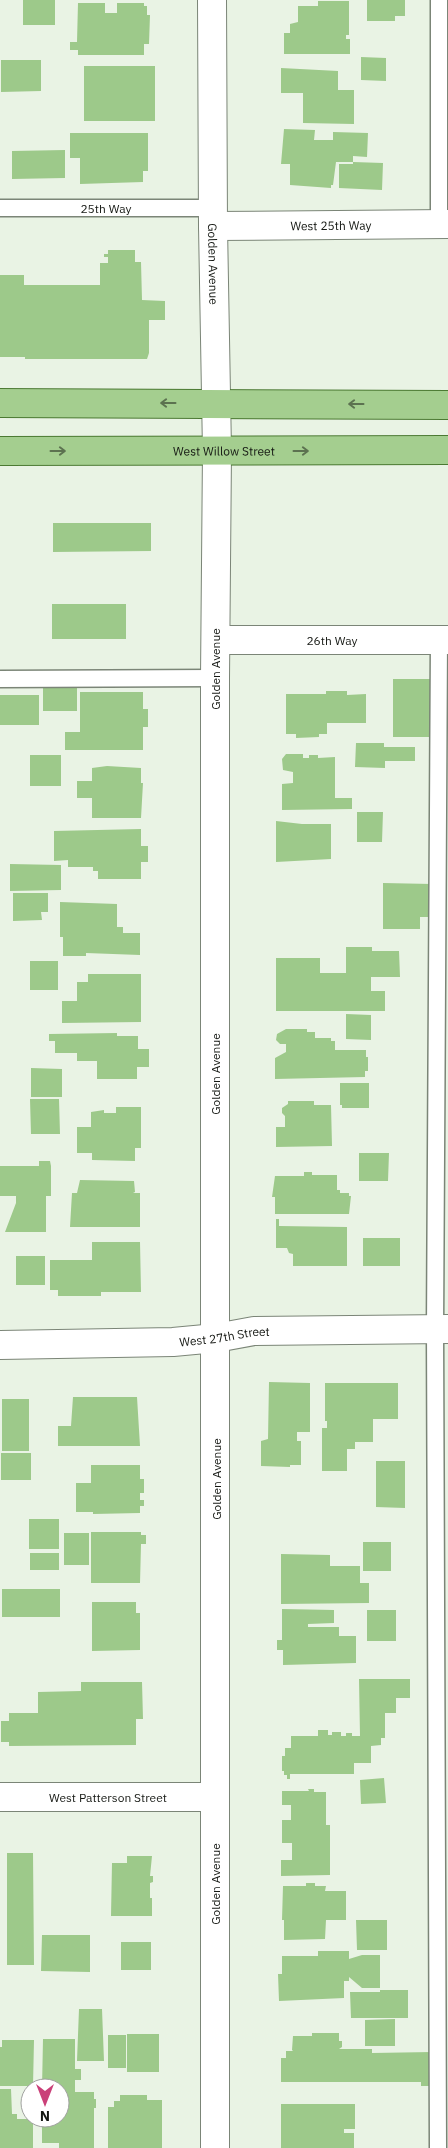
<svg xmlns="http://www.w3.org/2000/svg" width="448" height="2148" viewBox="0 0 448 2148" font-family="'IBM Plex Sans',sans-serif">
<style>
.building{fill:#9dc98a}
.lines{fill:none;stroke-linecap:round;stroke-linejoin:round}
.lane-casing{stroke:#7b8577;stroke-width:19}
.street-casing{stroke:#7b8577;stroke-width:30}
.primary-casing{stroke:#4b7932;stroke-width:30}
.lane{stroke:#fff;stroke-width:16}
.street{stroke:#fff;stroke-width:28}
.primary{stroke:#a4ce8f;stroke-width:28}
.oneway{stroke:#5c7250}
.labels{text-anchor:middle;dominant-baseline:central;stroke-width:5;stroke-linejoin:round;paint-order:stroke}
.street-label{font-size:12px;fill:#141712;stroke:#fff}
</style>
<rect width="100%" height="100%" fill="#e9f3e4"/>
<path class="building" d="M23,0H55V25H23Z
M367,0H405V16H395V21H367Z
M318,1H349V35H346V39H350V54H284V33H290V24L298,22V6H318Z
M78,3H105V13H117V3H144V6H147V15H150L149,44H144V55H78V50H70V42H77Z
M361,57L386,58V81L361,80Z
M1,60H41V91L1,92Z
M84,66H155V121H84Z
M281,68L338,71V90H354V124L303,123V93H281Z
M284,129L315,130L314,140H333V132L368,133L367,157L353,156V162H336L333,185H331V188L290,185V164H281Z
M70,133H148V171H143V182L80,184V158H70Z
M65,150V178L12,179V151Z
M353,162L383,163L382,190L339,188V164H353Z
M108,250H135V262H141L142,300L165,301V320H149V353L147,359H25V357H0V275H24V285H100V263H108V257H104V254H108Z
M53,523H151V551L53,552Z
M52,604H126V639H52Z
M393,679H432V737H393Z
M43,687H77V711H43Z
M326,691H347V695L366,694V723H327V734H319V737L296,738V734H286V694H326Z
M80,692H143V709H148V727H143V750H65V732H80Z
M0,695H39V725H0Z
M356,743H384V747H415V761H385V768L355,767Z
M286,754H303V758H309V755H318V758L335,757V798H352V809L282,810V784L293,783V772L283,770L282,759Z
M30,755H61V786H30Z
M107,766L141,768V783H143L141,818H92V798H77V781H92V768Z
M357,812H383L382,842H357Z
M276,821L302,824H331V859L276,862Z
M141,829V846H148V862H141V879H98V871H93V867H68V860L54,861V831Z
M10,864L61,865V890L10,891Z
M383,883L432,884V907H429V917H420V929H383Z
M13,893H48V912H41L42,920L13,921Z
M60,902L117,904V927H123V933H140V955L86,953V956H63V937H60Z
M346,947H372V951H399L400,977H371V991H385V1011H276V958H320V973H346Z
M30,961H58V990H30Z
M88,974H141V1022L62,1023V1001H77V982H88Z
M346,1014L371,1015V1040L346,1039Z
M286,1029H307V1032H315V1038H331V1041H335V1050H366V1057H368V1071H365V1077L275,1079V1058L286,1052V1044H280L276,1040L277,1034Z
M117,1033V1036H138V1049H149V1067H137V1079H97V1061H77V1053H55V1041H49V1034Z
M31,1068L62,1069V1097H31Z
M340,1083H369V1108H342V1105H340Z
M30,1099H59L60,1134H31Z
M288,1101H314V1105H331L332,1146L276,1147V1127H285V1116L282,1113V1108L288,1104Z
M116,1107H141V1148H135V1161L92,1160V1153H77V1127H91V1112L104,1110V1113H116Z
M359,1153H389L388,1181H359Z
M39,1161H50L51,1166V1196H46V1232H5L16,1203V1196H0V1166H39Z
M304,1172H312V1175H337V1190H340V1193H349V1196H351L349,1214H275V1197H272L275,1176H304Z
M80,1180L134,1181L135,1192L133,1193H140V1227H70L72,1193H77Z
M276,1219H279V1226L347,1227V1266H293V1254L289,1253L287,1248H276Z
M363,1238H400V1266H363Z
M92,1242H140L141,1292H101V1296H58V1290H50V1260H92Z
M16,1256H45V1285H16Z
M269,1382L310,1383V1432H297V1441H301V1465H290V1467L261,1466V1441L268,1439Z
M325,1383H398V1419H373V1442H355V1449H347V1471H322V1428H327V1421H325Z
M73,1397H137L140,1446H58V1426H71Z
M2,1399H29V1451H2Z
M1,1453H31V1480H1Z
M376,1461H405V1508L376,1507Z
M91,1465H140V1479H144V1493H140V1500H144V1506H140V1513L93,1514V1512H76V1483H91Z
M29,1519H59V1549H29Z
M91,1532H141V1535H146V1544H141L140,1583H91Z
M64,1533H89V1565H64Z
M363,1542H391V1571H363Z
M30,1553H59V1570H30Z
M281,1554L330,1555V1566H360V1583H369V1603L281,1604Z
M2,1589H60V1617H2Z
M92,1602H136V1613H140V1650L92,1651Z
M282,1609L334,1610V1623L308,1624V1627H339V1636H356V1663L283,1665V1650H277V1640H282Z
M367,1610H396V1641H367Z
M359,1679H410V1698H396V1713H385V1738H381V1745L371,1746V1763H354V1774H290V1779H287V1775H284V1771H282V1756H285V1748H291V1736H318V1730H328V1735H332V1732H341V1736H346V1733H352V1736H360Z
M81,1682H142L143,1719H136V1745L9,1746V1742H1V1721H9V1713H38V1692L81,1691Z
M384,1778L386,1803L361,1804L360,1780Z
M308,1789H314V1792H326V1825H330V1875L281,1876V1860H292V1843H282V1820H291V1805H282V1791H309Z
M7,1853H33L34,1965H7Z
M127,1856H152L150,1876H153V1882L150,1883V1898H152V1916H111L112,1863H127Z
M306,1883H315V1886H326L325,1891H346V1920H326L325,1939L284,1940V1920H282L283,1886H306Z
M356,1920H387V1950H357Z
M42,1935H90V1972L41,1971Z
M121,1942H151V1970H121Z
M318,1951H349V1959L362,1955H380V1988H362L349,1977V1981H344V1998L279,2001L278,1974H282V1956H318Z
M380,1990H408V2018H351L350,1992H380Z
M79,2009H102L104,2061H77Z
M395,2019V2046H365V2020Z
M312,2033H339V2041H342V2047L339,2049H372V2053L432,2052V2086H421V2082H281V2058H286V2051H293L292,2050L293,2036H312Z
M127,2034H159V2072H127Z
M108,2035H126V2068H108Z
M43,2039H75V2069H81V2080H75V2092H94V2099H96V2108H94V2148H59V2143H42V2118H60V2088H42Z
M2,2040H34L33,2086H0V2047H2Z
M0,2089H11L12,2114H17V2119H33V2148H0Z
M120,2095H147V2100H162V2148H108V2107H114V2101H120Z
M281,2104H355V2129H344V2133H354V2148H281Z"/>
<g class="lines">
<g class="lane-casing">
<g id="lane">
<path id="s1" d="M0,208H213"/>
<path d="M439,224V0"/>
<path d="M0,679L215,678"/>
<path d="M438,2148L435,1329L439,640"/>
</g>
</g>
<g class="street-casing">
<g id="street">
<path id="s2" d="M212,0L213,226L217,451L215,678V2148"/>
<path id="s3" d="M213,226L448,224"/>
<path id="s4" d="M216,640H448"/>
<path id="s5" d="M0,1345L173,1342L216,1338L254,1331L448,1329"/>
<path id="s6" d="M0,1797H215"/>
</g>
</g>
<g class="primary-casing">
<g id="primary">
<path d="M0,403L448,405"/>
<path id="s7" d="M0,451L448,450"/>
</g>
</g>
<use href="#lane" class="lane"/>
<use href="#street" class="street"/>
<use href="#primary" class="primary"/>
</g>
<defs><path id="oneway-shaft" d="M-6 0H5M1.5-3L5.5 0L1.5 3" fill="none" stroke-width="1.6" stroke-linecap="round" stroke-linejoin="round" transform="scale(1.25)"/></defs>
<g class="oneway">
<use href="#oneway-shaft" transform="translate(168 403) rotate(-180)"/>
<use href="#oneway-shaft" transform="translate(356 404) rotate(-180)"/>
<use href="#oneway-shaft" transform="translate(58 451)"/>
<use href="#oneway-shaft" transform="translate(301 451)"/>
</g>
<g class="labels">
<g class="street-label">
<text stroke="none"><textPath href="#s1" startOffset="106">25th Way</textPath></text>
<text stroke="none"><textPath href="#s3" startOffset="118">West 25th Way</textPath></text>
<text stroke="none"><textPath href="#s2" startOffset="264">Golden Avenue</textPath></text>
<text stroke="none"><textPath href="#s7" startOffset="224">West Willow Street</textPath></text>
<text stroke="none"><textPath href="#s4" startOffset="116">26th Way</textPath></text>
<text transform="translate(215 669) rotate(-90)">Golden Avenue</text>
<text transform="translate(215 1074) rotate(-90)">Golden Avenue</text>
<text stroke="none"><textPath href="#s5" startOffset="225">West 27th Street</textPath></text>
<text transform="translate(216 1479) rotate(-90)">Golden Avenue</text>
<text stroke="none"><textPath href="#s6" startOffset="108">West Patterson Street</textPath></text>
<text transform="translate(215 1884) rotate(-90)">Golden Avenue</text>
</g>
</g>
<g transform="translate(45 2103) rotate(180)"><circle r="24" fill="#ffffff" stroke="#a1a2a0"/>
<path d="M0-4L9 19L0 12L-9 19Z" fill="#ca4079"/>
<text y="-8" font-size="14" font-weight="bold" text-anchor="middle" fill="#141712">N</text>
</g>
</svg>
